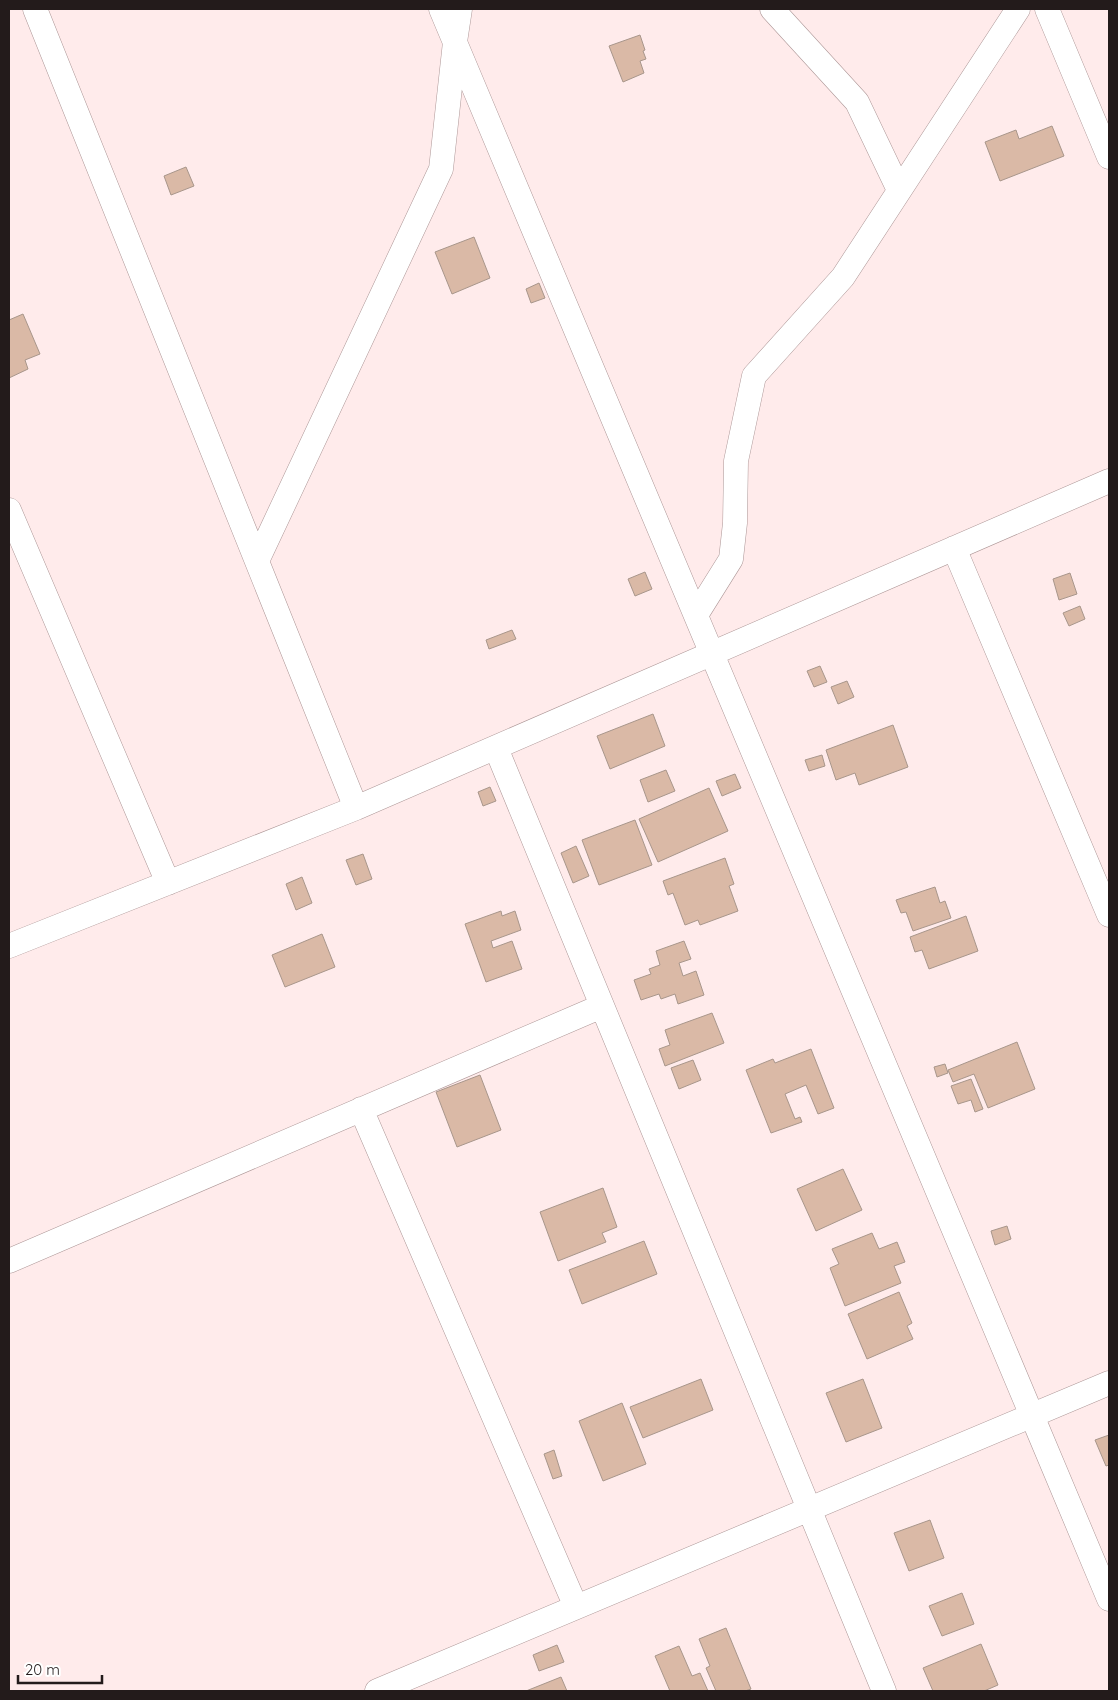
<svg xmlns="http://www.w3.org/2000/svg" width="1118" height="1700" viewBox="0 0 1118 1700" font-family="Quicksand,sans-serif">
<style>
.building{fill:#dab9a6;stroke:#a8968b}
.lines{fill:none;stroke-linecap:round;stroke-linejoin:round}
.minor-casing{stroke:#ad9797;stroke-width:25}
.minor{stroke:#fff;stroke-width:24}
</style>
<rect width="100%" height="100%" fill="#ffebeb"/>
<path class="building" d="M640,35L645,50L643,51L646,59L640,61L644,73L623,82L609,46Z
M1052,126L1064,156L1000,181L985,142L1016,130L1019,139Z
M186,167L194,186L171,195L164,176Z
M474,237L490,278L452,294L435,252Z
M539,283L545,298L531,303L526,289Z
M23,314L40,354L25,360L28,369L9,378V320Z
M645,572L652,589L635,596L628,579Z
M1070,573L1077,594L1059,600L1053,579Z
M1080,606L1085,619L1069,626L1063,613Z
M512,630L516,639L489,649L486,640Z
M820,666L827,682L814,687L807,671Z
M847,681L854,697L838,704L831,687Z
M653,714L665,746L610,769L597,736Z
M893,725L908,767L859,785L855,773L836,780L826,750Z
M822,755L825,766L809,771L805,760Z
M666,770L675,791L648,802L640,780Z
M735,774L741,788L722,796L716,781Z
M490,787L496,801L483,806L478,792Z
M709,788L728,831L658,862L639,819Z
M635,820L652,865L599,885L582,840Z
M576,846L589,876L573,883L561,853Z
M363,854L372,879L356,885L346,860Z
M725,858L734,884L729,886L738,911L700,925L698,920L685,925L673,893L668,895L663,881Z
M302,877L312,903L296,910L286,884Z
M935,887L940,903L945,901L951,918L913,931L906,912L901,913L896,900Z
M501,911L502,916L515,911L521,930L491,941L493,948L512,941L522,969L486,982L465,924Z
M966,916L978,951L929,969L922,950L915,952L910,937Z
M322,934L335,967L285,987L272,955Z
M684,941L691,959L679,963L683,976L696,971L704,995L678,1004L675,994L661,999L659,994L641,1000L634,980L651,974L649,969L660,965L656,951Z
M712,1013L724,1043L665,1066L659,1049L670,1045L665,1030Z
M1017,1042L1035,1089L988,1108L974,1074L953,1082L948,1070Z
M811,1049L834,1108L818,1114L806,1085L785,1094L795,1119L800,1117L802,1122L771,1133L746,1070L773,1059L775,1063Z
M693,1060L701,1080L679,1089L671,1068Z
M945,1064L948,1073L937,1077L934,1067Z
M480,1075L501,1130L457,1147L436,1092Z
M971,1079L983,1109L975,1112L971,1100L958,1104L951,1086Z
M843,1169L862,1210L816,1231L797,1189Z
M603,1188L617,1227L602,1233L606,1242L558,1261L540,1212Z
M1007,1226L1011,1239L995,1245L991,1231Z
M872,1233L879,1249L897,1242L905,1262L894,1266L901,1283L845,1306L830,1268L839,1264L832,1249Z
M644,1241L657,1274L582,1304L569,1270Z
M899,1292L912,1323L907,1326L913,1339L867,1359L848,1314Z
M701,1379L713,1410L643,1438L630,1407Z
M863,1379L882,1428L846,1442L826,1393Z
M622,1403L646,1464L603,1481L579,1421Z
M1109,1435V1465L1106,1466L1095,1440Z
M554,1450L562,1476L553,1479L544,1454Z
M930,1520L944,1558L909,1571L894,1533Z
M962,1593L974,1624L942,1636L929,1606Z
M726,1628L751,1689L745,1691H716L706,1668L710,1666L699,1639Z
M981,1644L998,1685L984,1691H933L923,1668Z
M557,1645L564,1662L539,1671L533,1655Z
M679,1646L692,1676L700,1673L708,1691H670L655,1656Z
M561,1677L567,1691H526Z"/>
<g class="lines">
<g class="minor-casing">
<path id="minor" d="M35,9L356,808
M441,9L1109,1599
M772,9L857,102L899,190
M1047,9L1109,157
M9,510L168,883
M954,548L1109,915
M257,561L441,169L455,42L460,9
M696,615L731,559L735,523L736,461L754,376L843,277L1018,9
M496,748L884,1691
M9,946L356,808L1109,481
M361,1109L576,1607
M9,1261L602,1006
M377,1691L1109,1383"/>
</g>
<use href="#minor" class="minor"/>
</g>
<rect width="1118" height="1700" fill="none" stroke="#231b1b" stroke-width="20"/>
<path d="M18 1675v8h84v-8" fill="none" stroke="#231b1b" stroke-width="2.5"/>
<text x="25" y="1675" font-size="15" fill="#231b1b" stroke="#ffffff" stroke-width="4" paint-order="stroke">20 m</text>
</svg>
